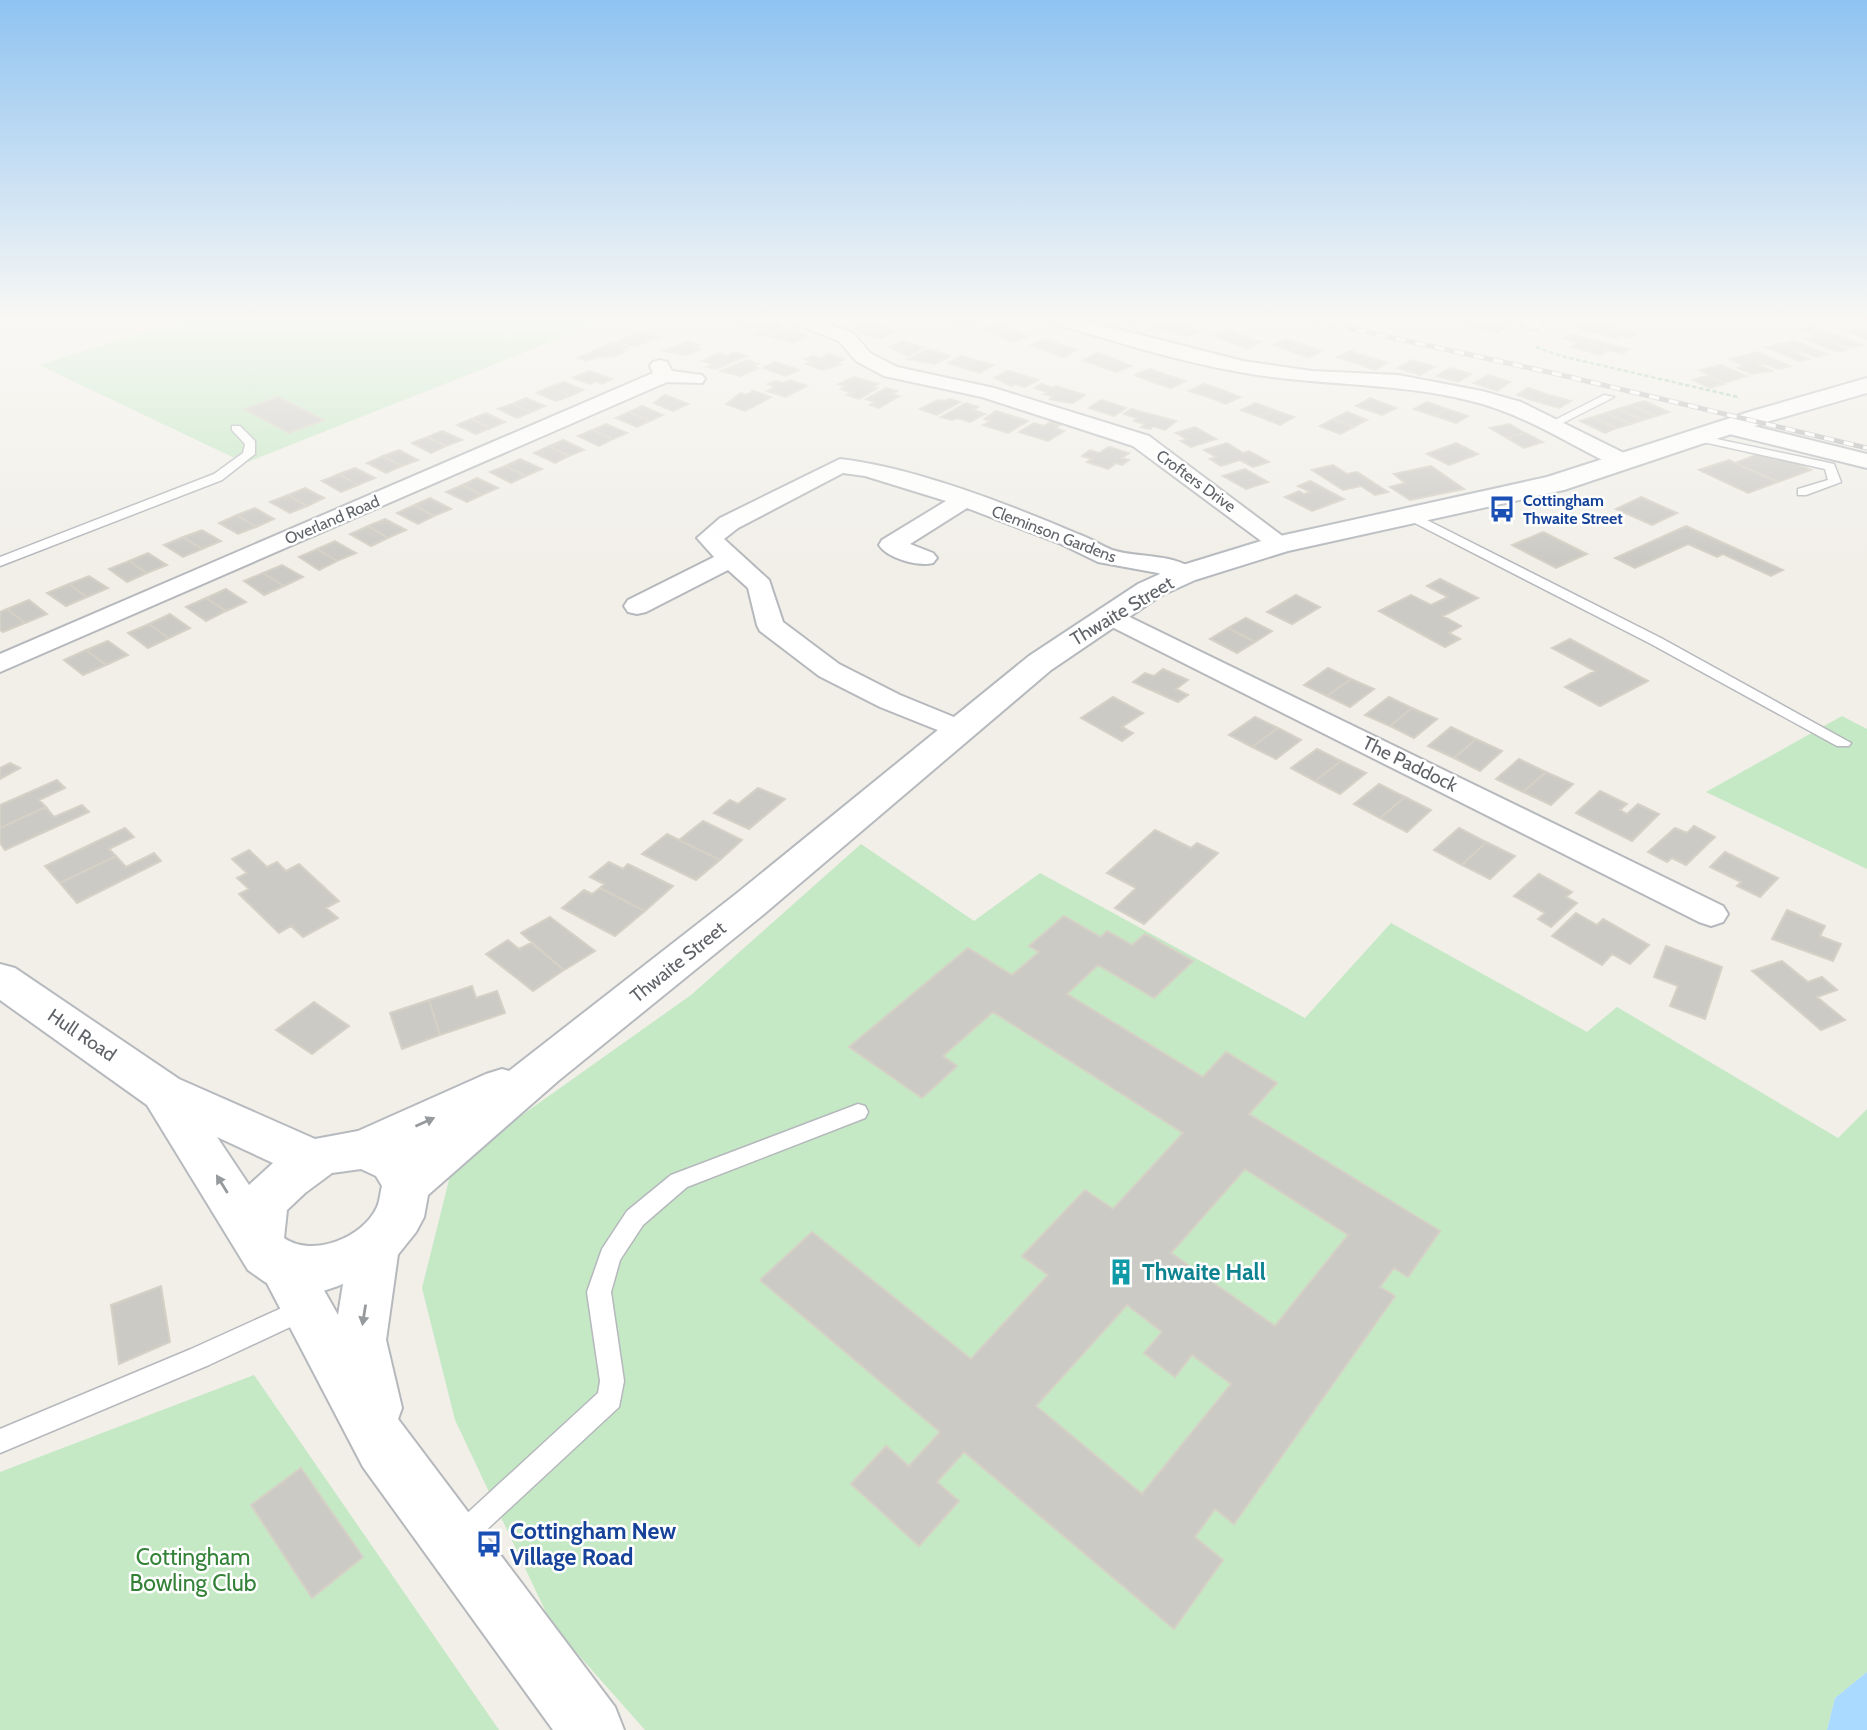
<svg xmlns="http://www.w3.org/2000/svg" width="1867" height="1730" viewBox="0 0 1867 1730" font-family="Cabin,sans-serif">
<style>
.green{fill:#c5e8c5}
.water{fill:#aadaff}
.building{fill:#cccac5;stroke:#d6d1c6;stroke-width:2;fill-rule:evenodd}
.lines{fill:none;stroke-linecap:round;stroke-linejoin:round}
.service-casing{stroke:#b5b8bc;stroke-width:3}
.minor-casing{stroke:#b5b8bc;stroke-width:4}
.tertiary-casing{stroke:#b5b8bc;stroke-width:4}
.secondary-casing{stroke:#b6babf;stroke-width:4}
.path{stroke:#9cc7a9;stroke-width:2.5;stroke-dasharray:4.5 2.5;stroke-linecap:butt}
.service{fill:#fff;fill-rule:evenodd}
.minor{fill:#fff;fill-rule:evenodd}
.tertiary{fill:#fff;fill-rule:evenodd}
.secondary{fill:#fff;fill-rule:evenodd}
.rail-casing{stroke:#b6b7b8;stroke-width:5}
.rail{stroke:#fff;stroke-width:3.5;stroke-dasharray:10;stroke-linecap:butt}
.oneway{fill:#979a9d}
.labels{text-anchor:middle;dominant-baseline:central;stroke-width:5;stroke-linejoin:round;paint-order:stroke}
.far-street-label{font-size:16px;fill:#5f6368;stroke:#fff}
.far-transit-label{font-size:16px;font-weight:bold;fill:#164399;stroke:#fff;text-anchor:start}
.street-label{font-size:19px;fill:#5f6368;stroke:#fff}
.near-culture-label{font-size:23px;font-weight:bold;fill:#0d838f;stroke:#fff;text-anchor:start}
.near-transit-label{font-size:23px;font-weight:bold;fill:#164399;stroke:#fff;text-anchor:start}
.near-park-label{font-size:23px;fill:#348238;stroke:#fff}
</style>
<rect width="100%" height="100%" fill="#f1efe8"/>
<path class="green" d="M192,317H581L601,322L245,463L39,365Z
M1842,716L1867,729V869L1706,792Z
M861,844L974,921L1040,873L1305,1018L1391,923L1587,1032L1617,1007L1838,1138L1867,1109V1672L1835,1698L1827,1730H645L552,1625L455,1420L422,1288L453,1164L691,995Z
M254,1375L499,1730H0V1472Z"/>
<path class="water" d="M1867,1672V1730H1827L1835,1698Z"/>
<path class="building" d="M750,317L768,322L773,320L780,322L774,325L783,328L763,337L753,334L760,331L736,323Z
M963,317H966L979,322L964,327L950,322Z
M1118,317H1139L1143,318L1130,324L1114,318Z
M1496,317L1514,321L1498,333L1467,325L1477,318L1490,321Z
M1166,320L1182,325L1169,331L1152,326Z
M867,323L896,331L882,338L860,334L864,332L854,329Z
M997,324L1012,330L998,336L982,330Z
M1601,324L1637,333L1631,337L1621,335L1616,338L1578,328L1583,325L1595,328Z
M1182,325L1199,331L1185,337L1169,331Z
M1813,326L1863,345L1854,348L1837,344L1800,329Z
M1857,327L1867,331V339L1844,330Z
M788,329L800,332L797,333L808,336L794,343L771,337Z
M1012,330L1028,336L1013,342L998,336Z
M1226,330L1243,336L1230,342L1213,336Z
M642,331L661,337L634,346L618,341Z
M1569,334L1629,349L1623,354L1607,350L1601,355L1572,347L1578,342L1563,338Z
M1243,336L1261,342L1248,348L1230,342Z
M1817,336L1837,344H1834L1847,350L1838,352L1805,339Z
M1046,339L1061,345L1047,351L1031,345Z
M1286,339L1304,345L1291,351L1273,345Z
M688,341L699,345L694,347L700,349L686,355L664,351Z
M902,341L924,347L908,356L889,347Z
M1794,341L1826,354L1816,357L1779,344Z
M613,342L628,347L621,350L625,352L615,356L597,357L586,361L578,358Z
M1779,344L1799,353H1796L1809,359L1799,361L1766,347Z
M1061,345L1077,350L1063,357L1047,351Z
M1304,345L1321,351L1309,358L1291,351Z
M928,349L950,356L935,364L908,359Z
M1350,351L1368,357L1356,363L1337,357Z
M734,352L747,356L716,369L707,367L713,364L703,361L718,353L727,356Z
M1757,352L1790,366L1779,369L1743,356Z
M1097,353L1114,359L1099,366L1083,360Z
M829,354L844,359L837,363L842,364L823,370L806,364L812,362L805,359L813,356L820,358Z
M961,356L993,365L980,373L948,363Z
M1743,356L1762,364L1759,365L1772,371L1751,374L1738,368L1745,366L1729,359Z
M1368,357L1387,363L1375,370L1356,363Z
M1114,359L1131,366L1116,372L1099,366Z
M747,360L758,364L753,366L758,368L741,376L721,371Z
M1412,360L1434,367L1420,375L1398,368Z
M775,362L799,370L786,376L763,368Z
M1720,365L1747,376L1723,383L1700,370Z
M1450,368L1471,374L1458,382L1437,376Z
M1150,369L1167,375L1153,382L1135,375Z
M589,371L612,379L602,384L596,381L590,384L573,378Z
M1008,371L1038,380L1025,387L1015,384L1012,386L995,378Z
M1167,375L1185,381L1171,388L1153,382Z
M1488,375L1510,382L1497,391L1474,383Z
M1707,376L1723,383L1724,384L1710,388L1693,380Z
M854,377L878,384L872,387L877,388L859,399L847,395L852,393L841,389L846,386L839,384Z
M790,380L807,386L785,397L767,391L775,387L768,384L776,381L784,383Z
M564,382L583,390L570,396L550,387Z
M1041,384L1053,388L1056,386L1085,395L1073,403L1058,401L1050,399L1053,396L1044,394L1047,392L1035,388Z
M1204,384L1222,390L1208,397L1189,391Z
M550,387L570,396L556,401L537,393Z
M886,388L897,391L892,394L899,396L879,408L870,405L875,402L866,399Z
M1528,388L1549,395L1538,402L1517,395Z
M1222,390L1240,397L1226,404L1208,397Z
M753,391L771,397L745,411L726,404L741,393L746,395Z
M665,395L688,404L673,411L654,403Z
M1549,395L1571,401L1559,408L1538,402Z
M278,397L324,420L289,433L244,409Z
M526,398L545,406L531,412L512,404Z
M1370,398L1396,408L1382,415L1356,406Z
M950,399L960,402L937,415L920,409L938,400L944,401Z
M1101,400L1126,408L1114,416L1089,408Z
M1644,401L1669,412L1656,416L1631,405Z
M1427,402L1447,409L1435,416L1414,409Z
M966,403L978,407L973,410L985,414L970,422L957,418L952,420L941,417Z
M1255,403L1274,410L1260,417L1241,410Z
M512,404L531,412L517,418L498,409Z
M1631,405L1656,416L1643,420L1618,409Z
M642,406L663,415L650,421L629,412Z
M1131,409L1176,421L1165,430L1153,426L1150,429L1141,427L1145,424L1134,421L1137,418L1124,414Z
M1447,409L1468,416L1456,423L1435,416Z
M1618,409L1643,420L1631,424L1606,413Z
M1274,410L1294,417L1280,425L1260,417Z
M996,411L1028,421L1008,433L983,425L990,421L984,419Z
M629,412L650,421L637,427L616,418Z
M1347,412L1367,420L1354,427L1333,419Z
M486,413L505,422L491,428L471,419Z
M1606,413L1631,424L1617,428L1593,417Z
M1593,417L1617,428L1605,433L1580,421Z
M471,419L491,428L476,434L457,425Z
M1333,419L1354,427L1340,434L1320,426Z
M1050,422L1060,425L1055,428L1064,431L1048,441L1019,432L1034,423L1044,426Z
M606,424L627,433L613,439L592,430Z
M1509,424L1525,433L1507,438L1490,428Z
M1195,427L1216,439L1191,447L1181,441L1187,439L1176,433Z
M592,430L613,439L599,446L578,436Z
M442,431L462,440L446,446L427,437Z
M1525,433L1543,442L1524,448L1507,438Z
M427,437L446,446L431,453L412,443Z
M563,440L584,450L569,456L549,446Z
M1227,443L1243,453L1249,451L1269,462L1253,467L1240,460L1221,466L1210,459L1216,457L1204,450Z
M1456,443L1478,454L1449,465L1427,454Z
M549,446L569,456L555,463L534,453Z
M1109,447L1129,453L1122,458L1129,460L1122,465L1116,463L1108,469L1087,462L1092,459L1082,456L1090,450L1099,453Z
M399,450L418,460L402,466L383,456Z
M1761,453L1776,460L1783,458L1811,470L1778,482L1735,463Z
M383,456L402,466L386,473L367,463Z
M520,459L542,469L526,476L505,466Z
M1729,460L1735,463L1778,482L1748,493L1699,470Z
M1333,465L1347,474L1357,472L1388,492L1375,495L1361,486L1343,490L1312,470Z
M505,466L526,476L511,483L490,472Z
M1431,466L1464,489L1410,500L1390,487L1405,483L1394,474Z
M355,468L375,478L358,485L339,474Z
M1245,469L1268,482L1246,489L1223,476Z
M339,474L358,485L341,492L322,481Z
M477,478L498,488L482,495L462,485Z
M1310,481L1344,499L1312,511L1285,497L1299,491L1304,494L1310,492L1298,486Z
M462,485L482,495L467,502L446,492Z
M305,488L324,498L307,506L288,495Z
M288,495L307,506L290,513L270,502Z
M1641,497L1677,513L1652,525L1616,509Z
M430,498L451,509L434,516L414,505Z
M414,505L434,516L418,524L397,513Z
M255,508L274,519L256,527L237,515Z
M237,515L256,527L238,534L219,523Z
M385,519L406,530L388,538L368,526Z
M368,526L388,538L371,546L350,534Z
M1686,526L1783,570L1771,576L1723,554L1717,557L1688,544L1635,568L1615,558Z
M202,530L221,541L202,549L183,537Z
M1543,532L1587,554L1556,568L1512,545Z
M183,537L202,549L183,557L164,545Z
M335,541L356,553L337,561L317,549Z
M317,549L337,561L319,570L299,557Z
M148,553L167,565L147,573L129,561Z
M129,561L147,573L127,582L109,569Z
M282,565L303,577L284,586L263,573Z
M263,573L284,586L264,595L244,581Z
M89,576L108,588L87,597L69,584Z
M1440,579L1478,598L1443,616L1461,626L1449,633L1460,639L1445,647L1379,611L1411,595L1431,605L1448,597L1427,586Z
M69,584L87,597L66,606L47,593Z
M226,589L246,602L226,611L206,598Z
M1296,595L1320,607L1292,624L1267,612Z
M206,598L226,611L206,621L186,607Z
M29,600L47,614L25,623L7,609Z
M7,609L25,623L3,632L0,630V612Z
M170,614L190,628L169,638L149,624Z
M1246,618L1272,631L1255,642L1228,628Z
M149,624L169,638L148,648L128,633Z
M1228,628L1255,642L1237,653L1210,639Z
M1570,639L1648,681L1600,706L1565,687L1595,671L1552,648Z
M108,641L128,655L106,665L86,650Z
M86,650L106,665L83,675L64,660Z
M1328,668L1351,679L1327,696L1304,685Z
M1163,669L1188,680L1176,689L1188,695L1178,702L1133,682L1145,673L1154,676Z
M1351,679L1374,689L1350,707L1327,696Z
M1113,697L1143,713L1122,727L1133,733L1122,741L1081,718Z
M1389,697L1412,708L1390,726L1365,715Z
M1412,708L1437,719L1414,738L1390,726Z
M1255,717L1278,728L1252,747L1229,735Z
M1451,727L1476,739L1454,758L1428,746Z
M1278,728L1301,740L1276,759L1252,747Z
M1476,739L1502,751L1480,771L1454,758Z
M1317,749L1341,761L1315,781L1291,768Z
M1519,759L1546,772L1523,792L1496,779Z
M1341,761L1366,773L1340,794L1315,781Z
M10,763L20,768L0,779V768Z
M1546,772L1573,784L1551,805L1523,792Z
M57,780L65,788L39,800L46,807L0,828V805Z
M1379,784L1405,797L1380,818L1354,804Z
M758,788L785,799L749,829L714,813L730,800L738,804Z
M1600,791L1627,804L1620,810L1627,814L1638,804L1659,814L1632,841L1576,813Z
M1405,797L1431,810L1407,832L1380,818Z
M82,805L89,812L5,850L0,843V828L46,807L54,817Z
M703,821L742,840L720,860L679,840Z
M1694,826L1715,837L1686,865L1672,858L1667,862L1648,852L1675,828L1687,833Z
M125,828L134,837L109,849L116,856L60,883L45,866Z
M1459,828L1486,842L1462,865L1434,850Z
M1155,830L1191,848L1197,843L1218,853L1144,924L1115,908L1136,888L1107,873Z
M667,834L679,840L720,860L696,880L642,854Z
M1486,842L1515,856L1490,879L1462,865Z
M249,850L267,867L277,862L286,871L299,864L339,901L326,908L338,918L303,937L291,926L279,933L239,894L249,889L237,878L247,873L232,859Z
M1725,852L1778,878L1760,897L1737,886L1741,882L1710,867Z
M154,853L161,861L77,903L60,883L116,856L126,867Z
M609,862L623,869L628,864L673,886L645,911L600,888L604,884L590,877Z
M1539,874L1572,892L1566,897L1577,903L1551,927L1538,919L1545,913L1514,896Z
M600,888L645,911L615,936L562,908L584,890L592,894Z
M1787,910L1825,926L1820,936L1841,944L1833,961L1772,939Z
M1576,913L1597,925L1603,919L1649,945L1630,964L1612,954L1602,965L1552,936Z
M1064,916L1101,937L1107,931L1132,945L1145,934L1193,961L1154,998L1098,965L1067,994L1203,1077L1226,1052L1277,1083L1249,1114L1440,1231L1408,1277L1394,1268L1380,1287L1395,1296L1234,1524L1215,1509L1195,1537L1223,1560L1174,1629L964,1452L937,1482L959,1501L919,1546L851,1484L886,1446L909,1466L940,1432L760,1280L812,1232L971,1359L1048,1275L1022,1256L1085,1190L1113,1209L1183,1133L993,1012L943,1056L957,1066L922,1098L849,1047L968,948L1012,975L1039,952L1029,946ZM1245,1169L1348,1235L1275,1326L1171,1253ZM1127,1305L1162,1332L1144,1353L1175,1377L1192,1355L1231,1384L1142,1494L1036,1406Z
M550,917L595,951L564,970L521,933Z
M508,940L519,949L531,943L564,970L533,991L486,954Z
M1666,946L1722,967L1705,1019L1670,1006L1678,986L1654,977Z
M1782,961L1808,982L1822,977L1837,990L1817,997L1845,1020L1821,1030L1752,971Z
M472,986L476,998L497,991L505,1013L440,1035L429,1000Z
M429,1000L440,1035L402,1049L390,1013Z
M314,1002L349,1026L312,1054L276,1030Z
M161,1286L170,1342L119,1364L111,1305Z
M301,1468L363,1557L312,1598L251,1505Z"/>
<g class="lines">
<g class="service-casing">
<path id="service" d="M1604,395L1614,397L1555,427L1545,425Z
M232,426H240L255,441V454L222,480L0,566V557L214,474L243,453L245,444L232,430Z
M1698,435L1834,464L1841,482L1806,495H1798V489L1828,480L1825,469L1694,440L1692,438Z
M1409,511L1661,638L1851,743L1849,746H1837L1651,644L1405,518V512Z
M858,1104L865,1106L868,1112L865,1118L687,1187L643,1225L620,1260L611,1292L624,1381L619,1407L468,1547L459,1551L450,1547L446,1538L450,1529L598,1393L600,1381L587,1292L602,1249L627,1211L671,1175Z
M306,1297L314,1300L318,1308L314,1316L209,1365L0,1453V1429L191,1349Z"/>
</g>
<g class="minor-casing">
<path id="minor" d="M786,317H811L853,333L870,353L897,367L994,388L1149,436L1293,544L1290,549L1281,551L1272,549L1133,446L982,397L884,376L856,361L839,341L788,321Z
M1042,317H1071L1243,361L1312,371L1398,375L1482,391L1521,402L1632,457L1635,462L1632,467H1616C1569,444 1522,413 1471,401C1397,382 1320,386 1245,373C1177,362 1110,339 1044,321Z
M1527,317H1546L1538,328L1531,330L1521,324Z
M660,360L667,362L672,371L702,375L705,379L702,383L667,382L0,672V654L653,373L650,366L653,362Z
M1729,420L1867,454V468L1721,432L1718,427L1721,422Z
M840,459C913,467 1010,505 1078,534C1090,538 1100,545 1112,550C1135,558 1182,553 1197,574L1193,579L1184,582L1158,573L1098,562L1061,544L967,508L910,544L933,553L937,558L933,563C918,567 887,558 879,545L882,540L946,501L865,476L843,473L738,528L724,539L769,580L783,622L839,664L900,695L971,724L975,730L971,736L960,739L880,707L819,676L760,631L757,625L748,588L728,570L646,612L637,614L628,612L624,606L628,600L714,557L697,538L720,518Z
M1109,607L1723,906L1728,914L1723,922L1711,926L1699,922L1100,621L1096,615L1100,609Z"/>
</g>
<g class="tertiary-casing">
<path id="tertiary" d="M374,1225L392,1232L399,1247L386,1340L402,1408L398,1419L615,1707L624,1730H553L363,1467L258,1266L265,1250L283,1244L301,1250L338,1315L349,1247L356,1232Z"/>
</g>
<g class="secondary-casing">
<path id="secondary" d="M1867,378V393L1770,421L1564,490L1288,551L1195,580L1160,596L1051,670L764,914L558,1081L428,1195L424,1217L416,1232L392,1262L338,1286L320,1292L283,1288L265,1282L248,1270L147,1105L0,1000V964L15,968L179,1079L315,1139L358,1131L486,1074L502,1069L509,1071L736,894L1029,656L1138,584L1173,568L1271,538L1547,477L1752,411ZM217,1137L273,1163L249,1185ZM361,1169L376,1176L382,1186C380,1193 380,1201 377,1207C363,1238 312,1258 284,1238L287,1210L305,1193L332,1173Z"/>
</g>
<path class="path" d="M1536,347L1561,356L1738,397"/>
<use href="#service" class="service"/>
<use href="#minor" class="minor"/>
<use href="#tertiary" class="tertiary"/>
<use href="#secondary" class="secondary"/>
<g class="rail-casing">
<path id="rail" d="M1298,317L1557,374L1867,448"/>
</g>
<use href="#rail" class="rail"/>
</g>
<defs><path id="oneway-solid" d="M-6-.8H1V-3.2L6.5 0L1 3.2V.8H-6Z" transform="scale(1.75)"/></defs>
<g class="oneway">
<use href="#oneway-solid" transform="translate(425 1122) rotate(-24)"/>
<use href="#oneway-solid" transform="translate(222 1184) rotate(-122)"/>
<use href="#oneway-solid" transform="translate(364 1315) rotate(99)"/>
</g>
<linearGradient id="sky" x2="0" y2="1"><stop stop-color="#8fc3f1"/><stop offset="0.57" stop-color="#f9f8f5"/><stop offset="1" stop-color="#f9f8f5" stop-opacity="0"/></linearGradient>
<rect width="1867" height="559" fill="url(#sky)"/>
<defs>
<g id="bus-bare" transform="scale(2.1)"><path d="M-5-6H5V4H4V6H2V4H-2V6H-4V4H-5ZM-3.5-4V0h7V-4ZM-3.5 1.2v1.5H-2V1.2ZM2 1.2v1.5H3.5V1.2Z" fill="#1a4fb4" stroke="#fff" stroke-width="2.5" paint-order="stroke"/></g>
<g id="building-bare" transform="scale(2.1)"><path d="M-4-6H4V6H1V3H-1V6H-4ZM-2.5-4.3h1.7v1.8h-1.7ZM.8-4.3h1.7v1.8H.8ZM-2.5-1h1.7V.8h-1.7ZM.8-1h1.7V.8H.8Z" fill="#0f9aa8" stroke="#fff" stroke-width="2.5" paint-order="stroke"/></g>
</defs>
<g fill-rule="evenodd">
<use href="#bus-bare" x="1502" y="509"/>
<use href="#building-bare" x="1121" y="1272"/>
<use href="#bus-bare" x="489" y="1544"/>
</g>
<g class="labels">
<g class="far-street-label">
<text transform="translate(1196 481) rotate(36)">Crofters Drive</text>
<text transform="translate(332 520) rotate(-23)">Overland Road</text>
<text transform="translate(1054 534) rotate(21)">Cleminson Gardens</text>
</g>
<g class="far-transit-label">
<text x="1523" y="500">Cottingham<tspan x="1523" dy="18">Thwaite Street</tspan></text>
</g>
<g class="street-label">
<text transform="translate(1122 611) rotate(-31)">Thwaite Street</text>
<text transform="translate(1410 764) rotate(26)">The Paddock</text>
<text transform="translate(678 962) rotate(-39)">Thwaite Street</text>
<text transform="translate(82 1035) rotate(34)">Hull Road</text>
</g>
<g class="near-culture-label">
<text x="1142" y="1272">Thwaite Hall</text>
</g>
<g class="near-transit-label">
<text x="510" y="1531">Cottingham New<tspan x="510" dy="26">Village Road</tspan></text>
</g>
<g class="near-park-label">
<text x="193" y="1557">Cottingham<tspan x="193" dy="26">Bowling Club</tspan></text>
</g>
</g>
</svg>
